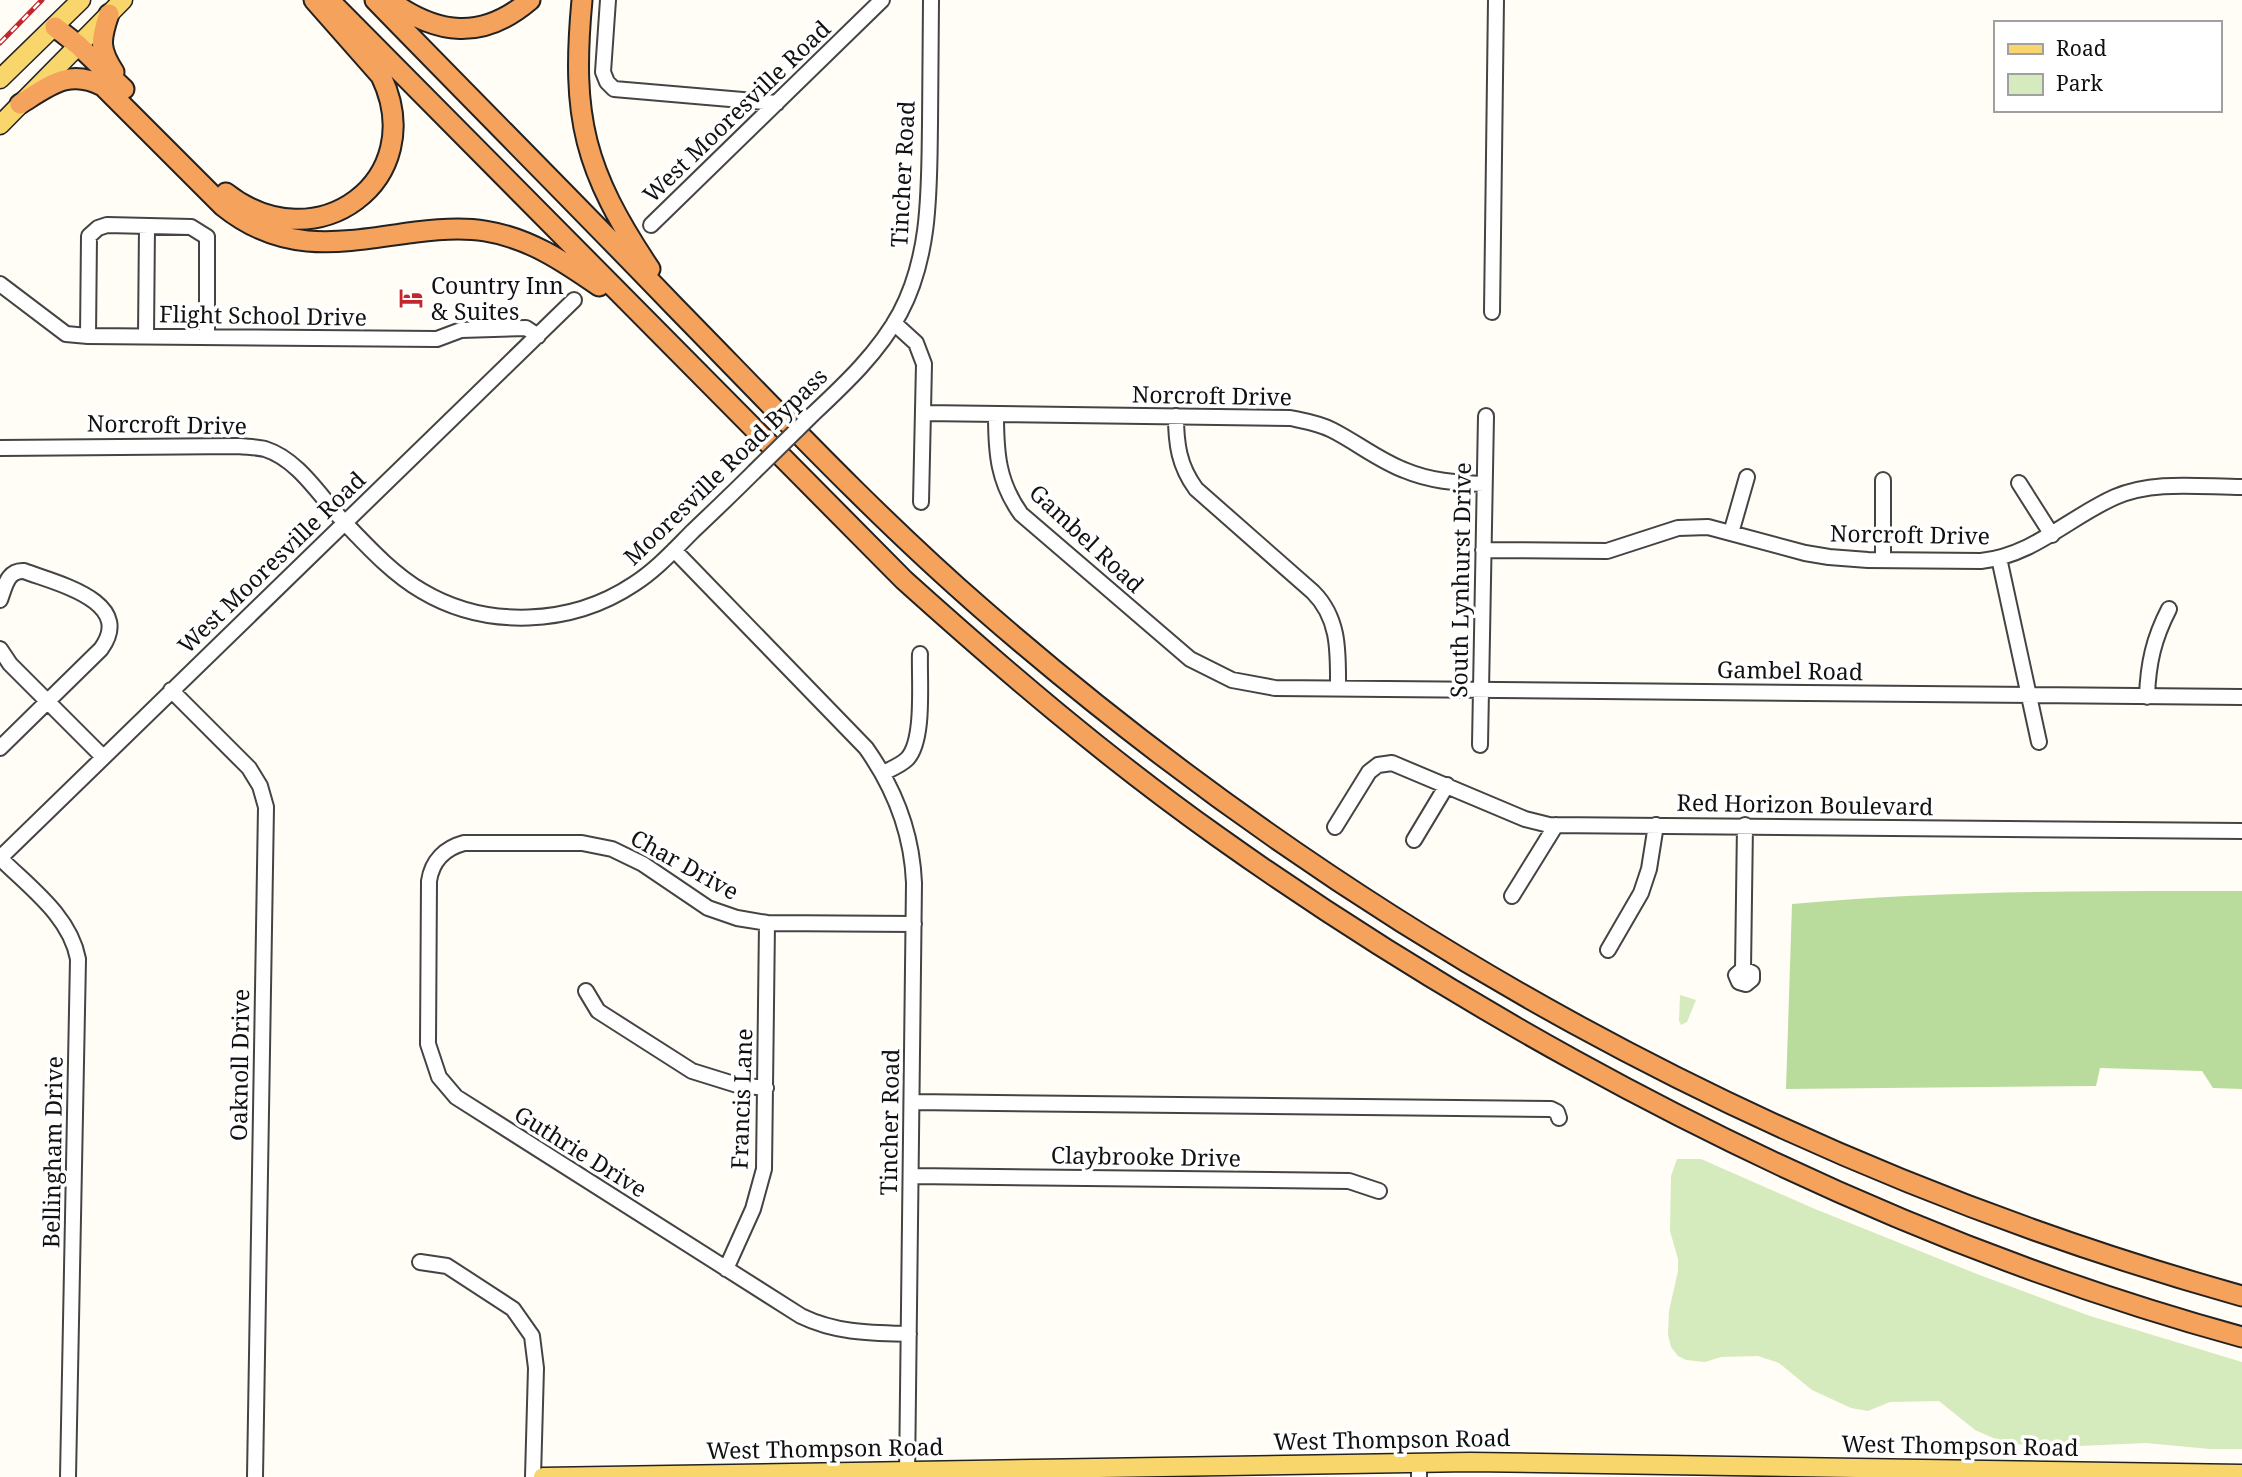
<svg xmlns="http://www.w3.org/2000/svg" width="2242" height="1477" viewBox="0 0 2242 1477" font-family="'Noto Serif',serif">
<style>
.green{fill:#d5ebbd}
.forest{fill:#b9dc9c}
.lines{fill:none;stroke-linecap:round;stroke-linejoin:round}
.minor-casing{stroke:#444;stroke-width:18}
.major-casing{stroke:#222;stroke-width:21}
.highway-casing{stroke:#222;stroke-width:23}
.minor{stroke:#fff;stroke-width:14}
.major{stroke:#f9d66b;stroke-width:18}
.highway{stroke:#f5a25d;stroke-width:19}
.rail-casing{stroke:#c4262e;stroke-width:5}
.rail{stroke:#fff;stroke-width:2.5;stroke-dasharray:8;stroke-linecap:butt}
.minor-bridge-casing{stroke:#444;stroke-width:18;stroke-linecap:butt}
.minor-bridge{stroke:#fff;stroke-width:14}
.labels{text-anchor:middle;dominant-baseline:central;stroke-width:7;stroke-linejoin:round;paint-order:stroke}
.street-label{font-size:23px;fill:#111;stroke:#fff}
.poi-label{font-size:23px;fill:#111;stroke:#fff;text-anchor:start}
</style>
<rect width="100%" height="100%" fill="#fffdf5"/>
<path class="green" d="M1680,995L1696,1000L1687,1022L1681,1025L1679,1021Z
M1677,1159H1701L1815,1209L1977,1274L2090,1316L2242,1362V1449H2210L2146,1443L2079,1446L2007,1444L1975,1430L1939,1401L1890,1402L1868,1411L1851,1408L1812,1390L1779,1363L1758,1356L1721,1357L1705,1362L1686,1360L1678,1356L1671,1347L1668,1335L1669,1311L1678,1271V1259L1670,1231L1671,1176Z"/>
<path class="forest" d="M2242,891V1089L2213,1088L2202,1071L2100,1068L2096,1086L1786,1089L1792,904C1941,890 2092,891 2242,891Z"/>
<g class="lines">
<g class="minor-casing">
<path id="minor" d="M608,0L603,72L607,82L614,89L777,103
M651,225L882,0
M0,284L66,334L88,336L437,339L461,330L526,328L538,336
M1492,312L1496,0
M894,323L916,343L924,364L921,502
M88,336L89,236L98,228L107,225L191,227L207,237V336
M146,336L147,226
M924,413L1290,418C1304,421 1318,423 1332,430C1356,442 1378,460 1404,470C1430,481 1456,483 1484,484
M813,414C845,384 879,352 900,313C931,255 929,188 930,124C930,82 931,41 931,0
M996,415C996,453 998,482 1021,514L1190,659L1232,680L1275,688L2242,697
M1176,416C1176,444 1179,466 1196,489L1313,592C1340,619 1338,653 1338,688
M0,448L239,446C247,447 257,447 265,449C300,460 322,500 346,524C369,548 393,574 422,591C486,629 571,626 634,584C656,570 674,550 693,531C713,512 734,492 754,472
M1883,480V560
M2019,483L2052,535
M1731,533L1747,477
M674,550L866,748C895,789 912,832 914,883L907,1477
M1483,550L1607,551L1678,528L1708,527L1805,553L1829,557L1868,560L1981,561C2034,555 2068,518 2115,497C2154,480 2201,487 2242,487
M1999,558L2039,742
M0,600C5,587 7,570 24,571C55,583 136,601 101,649L0,748
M0,649L10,664L103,757
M171,690L249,768L260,786L266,807L255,1477
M2147,697C2148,663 2154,638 2169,609
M1480,745L1486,416
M883,773C891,769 901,765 907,759C925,741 919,679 920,654
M1335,827L1369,772L1378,765L1392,763L1525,819L1549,825L2242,831
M1414,840L1447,785
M1512,896L1556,825
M1608,950L1641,893L1649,869L1656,825
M1743,969L1752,973V979L1746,984L1739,982L1736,975L1743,969L1745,825
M586,991L598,1011L692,1071L737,1085L766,1088
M912,1102L1551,1109L1557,1112L1559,1118
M912,1176L1349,1181L1379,1191
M420,1262L447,1266L513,1309L532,1336L536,1368L533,1477
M726,1269L753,1209L764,1169L767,923
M909,1334C870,1333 836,1333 801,1316L456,1097L439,1077L428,1044L429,881C432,861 445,848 464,843H582L612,849L643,864L708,908L737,918L767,923L914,924
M1419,1463V1477
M68,1477L78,959C70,916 29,887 0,858L574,300"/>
</g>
<g class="major-casing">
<path id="major" d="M0,79L81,0
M0,125L123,0
M543,1477L1470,1462L2242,1474"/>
</g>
<g class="highway-casing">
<path id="highway" d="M329,0L904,580C1004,670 1107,758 1217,836C1332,918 1451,992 1574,1060C1786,1177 2008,1273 2242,1337
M375,0C475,103 576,204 675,307C775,409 873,514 981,608C1349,929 1771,1164 2242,1296
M389,0C437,35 482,41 530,0
M582,0C571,118 584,170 650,269
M109,14C100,40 99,49 114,72
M55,27L78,45L124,89
M20,104C49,86 69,68 103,86L223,206C285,256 343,242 416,232C439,229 462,227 485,231C529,238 563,261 599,286
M226,193C316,264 431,180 381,76L314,0"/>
</g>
<use href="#minor" class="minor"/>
<use href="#major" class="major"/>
<use href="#highway" class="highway"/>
<g class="rail-casing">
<path id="rail" d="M0,43L42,0"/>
</g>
<use href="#rail" class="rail"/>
<g class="minor-bridge-casing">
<path id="minor-bridge" d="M754,472L813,414"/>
</g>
<use href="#minor-bridge" class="minor-bridge"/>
</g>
<defs>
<g id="hotel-bare" transform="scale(1.89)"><path d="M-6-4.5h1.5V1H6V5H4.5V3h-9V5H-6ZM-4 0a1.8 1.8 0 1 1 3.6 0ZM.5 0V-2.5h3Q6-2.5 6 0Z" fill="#c4262e" stroke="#fff" stroke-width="2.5" paint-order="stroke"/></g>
</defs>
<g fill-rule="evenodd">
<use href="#hotel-bare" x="411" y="298"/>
</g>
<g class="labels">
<g class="street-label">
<text transform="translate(736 111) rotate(-44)">West Mooresville Road</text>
<text transform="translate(902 174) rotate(-87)">Tincher Road</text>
<text transform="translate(263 315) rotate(1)">Flight School Drive</text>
<text transform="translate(1212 395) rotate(1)">Norcroft Drive</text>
<text transform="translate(167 424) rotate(1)">Norcroft Drive</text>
<text transform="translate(725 466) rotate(-44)">Mooresville Road Bypass</text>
<text transform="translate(1910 534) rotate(1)">Norcroft Drive</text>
<text transform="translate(1087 538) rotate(43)">Gambel Road</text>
<text transform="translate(271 562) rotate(-44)">West Mooresville Road</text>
<text transform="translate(1460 580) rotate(-89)">South Lynhurst Drive</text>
<text transform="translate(1790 670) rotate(1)">Gambel Road</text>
<text transform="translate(1805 804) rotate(1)">Red Horizon Boulevard</text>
<text transform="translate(685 864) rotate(29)">Char Drive</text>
<text transform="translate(239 1065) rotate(-89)">Oaknoll Drive</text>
<text transform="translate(741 1099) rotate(-88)">Francis Lane</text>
<text transform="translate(889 1122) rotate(-89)">Tincher Road</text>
<text transform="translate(581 1151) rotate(32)">Guthrie Drive</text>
<text transform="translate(52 1152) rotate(-89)">Bellingham Drive</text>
<text transform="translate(1146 1156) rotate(1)">Claybrooke Drive</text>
<text transform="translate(1392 1439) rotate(-1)">West Thompson Road</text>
<text transform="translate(1960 1445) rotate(1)">West Thompson Road</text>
<text transform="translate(825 1448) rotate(-1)">West Thompson Road</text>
</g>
<g class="poi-label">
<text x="431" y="285">Country Inn<tspan x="431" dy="26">&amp; Suites</tspan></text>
</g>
</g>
<rect x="1994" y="21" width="228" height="91" fill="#ffffff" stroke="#a0a0a0" stroke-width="2"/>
<rect x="2008" y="44" width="35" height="10" fill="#f9d66b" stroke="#a0a0a0" stroke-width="2"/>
<text x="2056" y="56" font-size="21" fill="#111111">Road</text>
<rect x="2008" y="74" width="35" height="21" fill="#d5ebbd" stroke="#a0a0a0" stroke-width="2"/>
<text x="2056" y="91" font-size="21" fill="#111111">Park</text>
</svg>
